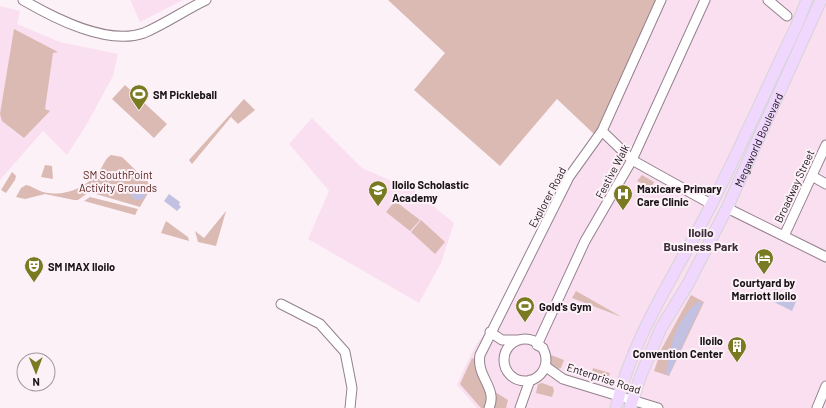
<svg xmlns="http://www.w3.org/2000/svg" width="826" height="408" viewBox="0 0 826 408" font-family="Barlow,sans-serif">
<style>
.built{fill:#fadff0}
.green{fill:#dbbab3}
.water{fill:#c2c1e2}
.lines{fill:none;stroke-linecap:round;stroke-linejoin:round}
.minor-casing{stroke:#93818d;stroke-width:11}
.major-casing{stroke:#d5d4d5;stroke-width:13}
.minor{stroke:#fff;stroke-width:9}
.major{stroke:#f0d7fe;stroke-width:11}
.labels{text-anchor:middle;dominant-baseline:central;stroke-width:4;stroke-linejoin:round;paint-order:stroke}
.poi-label{font-size:11px;font-weight:bold;fill:#181216;stroke:#fdf1f8;text-anchor:start}
.street-label{font-size:11px;fill:#181216;stroke:#fdf1f8}
.park-label{font-size:11px;fill:#59261e;stroke:#fdf1f8}
.neighbourhood-label{font-size:12px;font-weight:bold;fill:#3b2d37;stroke:#fdf1f8}
</style>
<rect width="100%" height="100%" fill="#fdf1f8"/>
<path class="built" d="M130,0H183L140,22Z
M656,0H826V408H477L457,385L463,371L477,343L490,328L598,130Z
M0,6L20,11L17,24L60,42L118,54L113,76L87,124L67,155L43,131L0,180Z
M312,118L362,168L415,191L454,223L441,263L419,303L308,239L329,191L289,144Z"/>
<path class="green" d="M388,0H656L595,135L557,99L500,166L414,90L445,53Z
M14,29L58,52L53,53L45,109L50,111L24,138L2,121L0,114Z
M125,85L167,124L154,138L112,99Z
M244,99L255,110L238,124L231,117L192,164L189,160Z
M111,155L122,157L152,186L140,207L89,192L78,200H74L45,194L25,199L16,197L21,188L26,185C32,186 37,190 43,192C64,197 83,189 97,174C103,168 104,159 111,155Z
M45,165L52,166L53,179L41,177Z
M12,172L16,176L15,180L6,193L1,190Z
M642,175L654,182L651,188L637,181Z
M90,197L138,209L135,215L84,201Z
M395,201L420,220L410,231L386,212Z
M226,211L216,246L198,242L195,231L204,238Z
M421,220L445,242L435,254L411,232Z
M166,221L188,237L189,241L161,233Z
M576,291L620,316H619L572,298Z
M691,295L704,302L669,376L654,371L662,348Z
M548,354L564,360L561,368L557,369L545,362Z
M472,358L475,359C475,377 492,391 484,408H481L460,384Z
M593,368L610,373L607,382L603,383L592,380L591,376Z
M542,383L553,387L554,391L552,397L536,393L538,384Z
M495,392L508,400L506,408H494Z"/>
<path class="water" d="M130 192a8 8 0 1 1 16 0a8 8 0 1 1-16 0Z
M169,194L180,202L179,205L181,207L177,211L164,201Z
M775,289L797,299L792,311L770,300Z
M699,301L702,303L669,375L666,374C669,347 676,319 699,301Z"/>
<g class="lines">
<g class="minor-casing">
<path id="minor" d="M23,0C54,18 107,46 144,33C165,24 185,10 206,0
M768,0L787,16
M602,131L632,160L711,204
M812,176L826,184
M727,208L826,257
M784,236L826,145
M281,304L320,324L345,352L352,388L350,408
M490,332L502,340H519
M504 360a21 21 0 1 1 42 0a21 21 0 1 1-42 0Z
M543,348L537,345L585,241L632,160L705,0
M545,366L563,379L658,408
M489,408C498,388 476,377 480,355L569,177L602,131L661,0
M520,408L530,380
M817,408L826,386"/>
</g>
<g class="major-casing">
<g id="major">
<path d="M616,408C632,338 674,276 707,213C739,152 766,89 796,27L807,0"/>
<path id="s1" d="M630,408L641,375L661,328L688,284L727,208L821,0"/>
</g>
</g>
<use href="#minor" class="minor"/>
<use href="#major" class="major"/>
</g>
<defs>
<g id="stadium-pin" transform="scale(1)"><path d="M0 17L-7.5 6A9.5 9.5 0 1 1 7.5 6Z" fill="#797a22" stroke="#fdf1f8"/><path d="M0-5a6.5 5 0 1 0 0 10a6.5 5 0 1 0 0-10ZM-3.5-1.8h7v3.6h-7Z" fill="#fff"/></g>
<g id="school-pin" transform="scale(1)"><path d="M0 17L-7.5 6A9.5 9.5 0 1 1 7.5 6Z" fill="#797a22" stroke="#fdf1f8"/><path d="M0-5L7-2L0 1L-7-2ZM-4 1L0 2.5L4 1V4Q0 6-4 4Z" fill="#fff"/></g>
<g id="hospital-pin" transform="scale(1)"><path d="M0 17L-7.5 6A9.5 9.5 0 1 1 7.5 6Z" fill="#797a22" stroke="#fdf1f8"/><path d="M-5-5h3v3.5h4V-5h3V5h-3V1.5h-4V5h-3Z" fill="#fff"/></g>
<g id="hotel-pin" transform="scale(1)"><path d="M0 17L-7.5 6A9.5 9.5 0 1 1 7.5 6Z" fill="#797a22" stroke="#fdf1f8"/><path d="M-6-4.5h1.5V1H6V5H4.5V3h-9V5H-6ZM-4 0a1.8 1.8 0 1 1 3.6 0ZM.5 0V-2.5h3Q6-2.5 6 0Z" fill="#fff"/></g>
<g id="theatre-pin" transform="scale(1)"><path d="M0 17L-7.5 6A9.5 9.5 0 1 1 7.5 6Z" fill="#797a22" stroke="#fdf1f8"/><path d="M-5-5.5Q0-4 5-5.5V0Q5 5 0 6Q-5 5-5 0ZM-3.3-2.5H-1v1.5H-3.3ZM1-2.5H3.3v1.5H1ZM-2.8 1Q0 5.5 2.8 1Z" fill="#fff"/></g>
<g id="building-pin" transform="scale(1)"><path d="M0 17L-7.5 6A9.5 9.5 0 1 1 7.5 6Z" fill="#797a22" stroke="#fdf1f8"/><path d="M-4-6H4V6H1V3H-1V6H-4ZM-2.5-4.3h1.7v1.8h-1.7ZM.8-4.3h1.7v1.8H.8ZM-2.5-1h1.7V.8h-1.7ZM.8-1h1.7V.8H.8Z" fill="#fff"/></g>
</defs>
<g fill-rule="evenodd">
<use href="#stadium-pin" x="139" y="94"/>
<use href="#school-pin" x="378" y="190"/>
<use href="#hospital-pin" x="623" y="194"/>
<use href="#hotel-pin" x="764" y="258"/>
<use href="#theatre-pin" x="34" y="266"/>
<use href="#stadium-pin" x="525" y="306"/>
<use href="#building-pin" x="737" y="346"/>
</g>
<g class="labels">
<g class="poi-label">
<text x="153" y="94">SM Pickleball</text>
<text x="392" y="184">Iloilo Scholastic<tspan x="392" dy="13">Academy</tspan></text>
<text x="637" y="188">Maxicare Primary<tspan x="637" dy="13">Care Clinic</tspan></text>
<text x="48" y="266">SM IMAX Iloilo</text>
<text x="764" y="282" text-anchor="middle">Courtyard by<tspan x="764" dy="13">Marriott Iloilo</tspan></text>
<text x="539" y="306">Gold's Gym</text>
<text x="723" y="340" text-anchor="end">Iloilo<tspan x="723" dy="13">Convention Center</tspan></text>
</g>
<g class="street-label">
<text stroke="none"><textPath href="#s1" startOffset="298">Megaworld Boulevard</textPath></text>
<text transform="translate(612 171) rotate(-62)">Festive Walk</text>
<text transform="translate(794 186) rotate(-65)">Broadway Street</text>
<text transform="translate(547 197) rotate(-62)">Explorer Road</text>
<text transform="translate(604 378) rotate(18)">Enterprise Road</text>
</g>
<g class="park-label">
<text x="118" y="174">SM SouthPoint<tspan x="118" dy="13">Activity Grounds</tspan></text>
</g>
<g class="neighbourhood-label">
<text x="701" y="232">Iloilo<tspan x="701" dy="14">Business Park</tspan></text>
</g>
</g>
<g transform="translate(36 372) rotate(179)"><circle r="19" fill="#fdf1f8" stroke="#a1989e"/>
<path d="M0-3L7 15L0 10L-7 15Z" fill="#797a22"/>
<text y="-6" font-size="11" font-weight="bold" text-anchor="middle" fill="#181216">N</text>
</g>
</svg>
